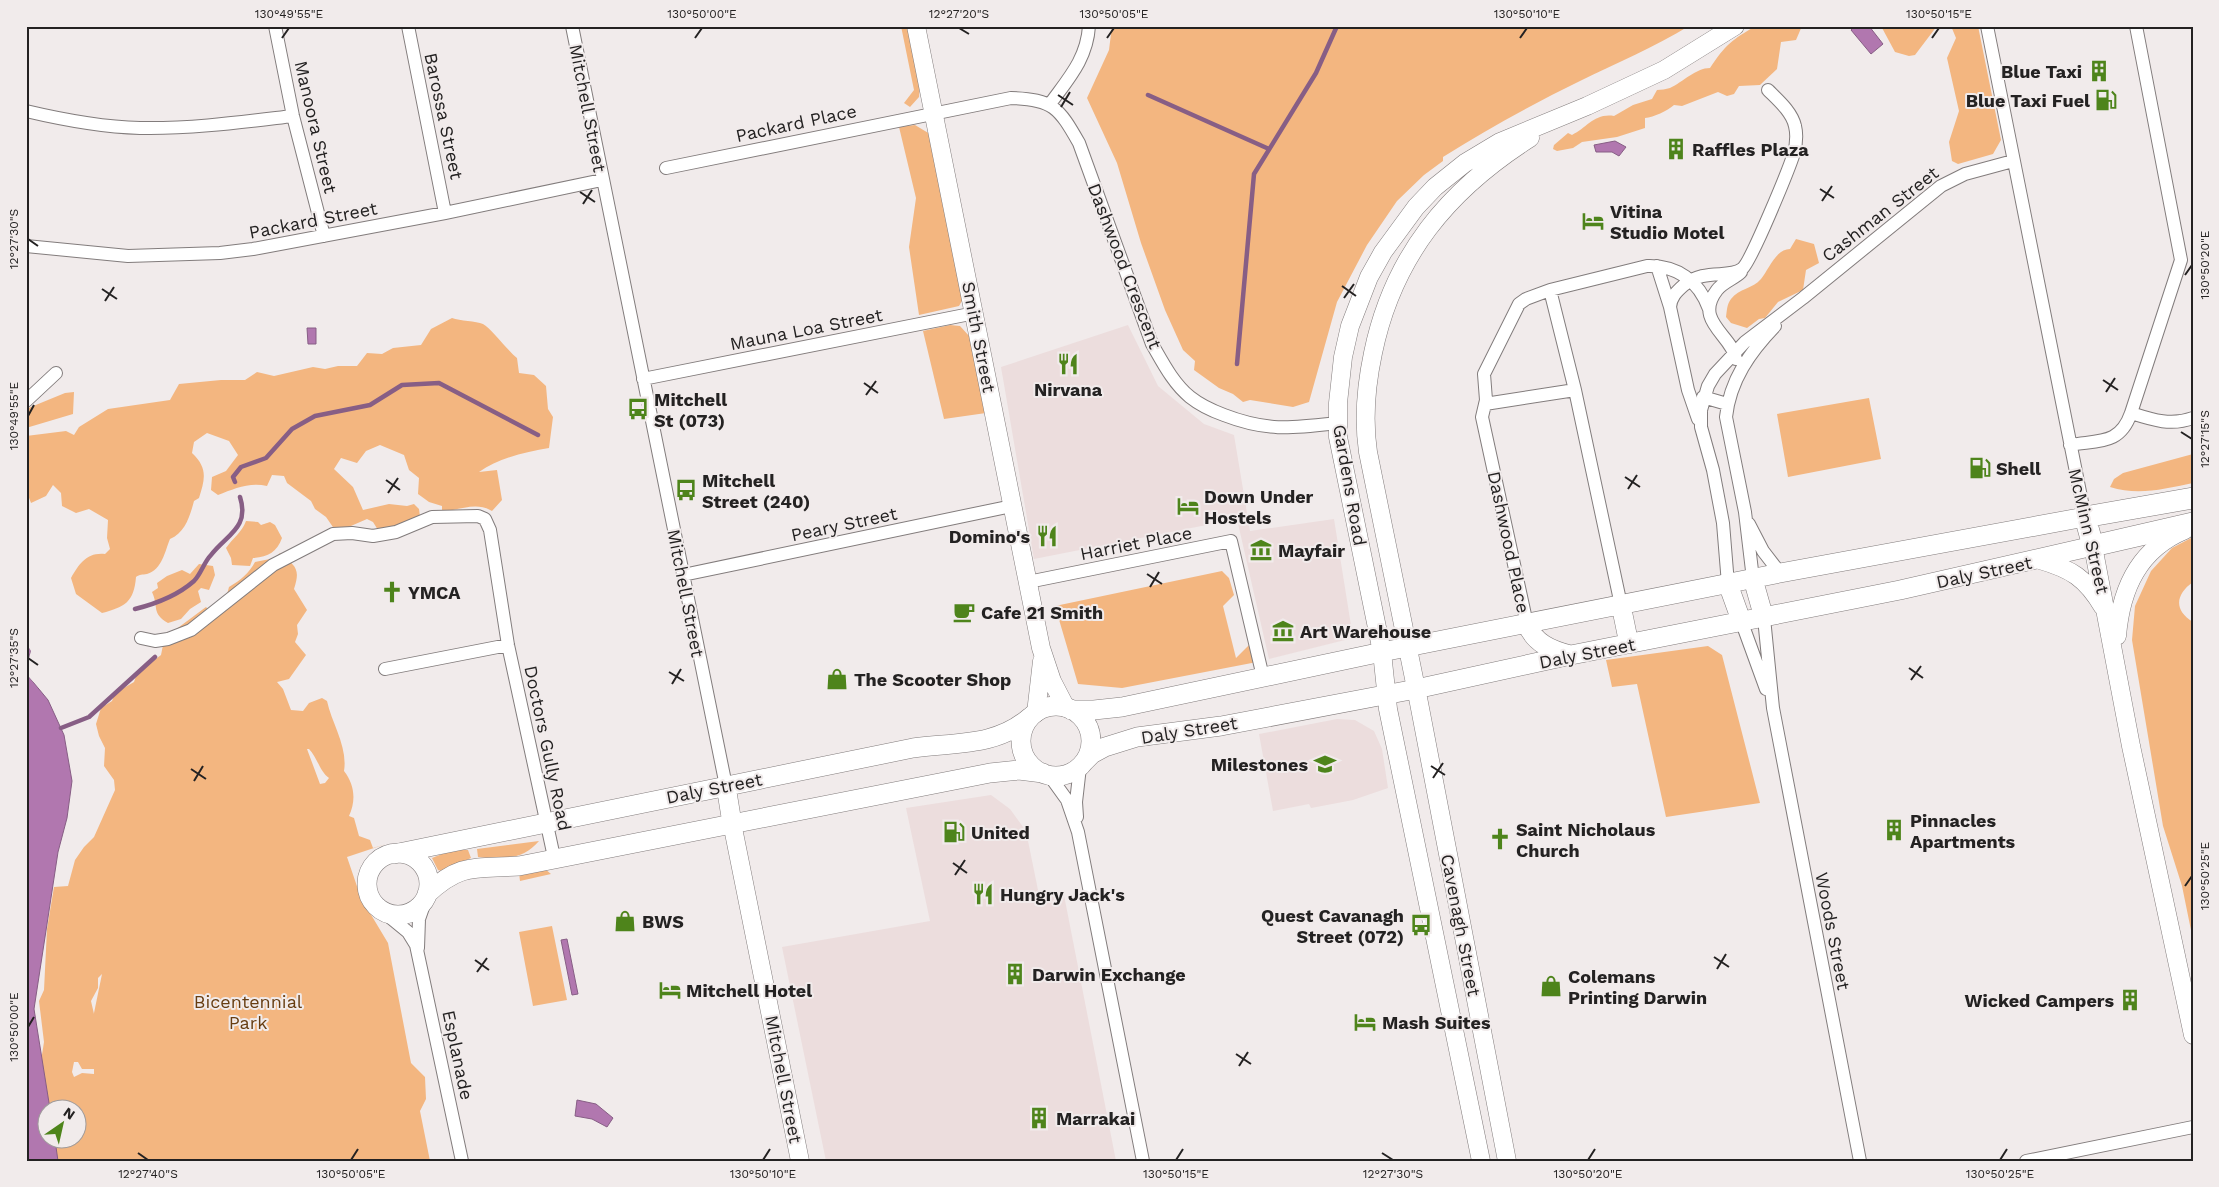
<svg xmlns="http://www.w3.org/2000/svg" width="2219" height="1187" viewBox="0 0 2219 1187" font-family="'Work Sans',sans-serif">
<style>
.built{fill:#ecdddd}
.green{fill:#f3b680;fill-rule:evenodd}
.water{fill:#b177af;stroke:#875e85}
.pier{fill:#f1ebeb}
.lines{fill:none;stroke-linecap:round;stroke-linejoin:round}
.stream{stroke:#875e85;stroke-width:4.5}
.street-casing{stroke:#827c7c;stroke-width:14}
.secondary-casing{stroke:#827c7c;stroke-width:19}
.primary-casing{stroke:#827c7c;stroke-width:20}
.highway-casing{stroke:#827c7c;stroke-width:22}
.street{stroke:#fff;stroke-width:12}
.secondary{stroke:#fff;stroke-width:18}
.primary{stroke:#fff;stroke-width:19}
.highway{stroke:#fff;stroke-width:21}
.ticks{fill:none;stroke:#242222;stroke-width:2}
.labels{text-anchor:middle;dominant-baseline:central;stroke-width:4;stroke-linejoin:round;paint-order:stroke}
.poi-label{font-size:18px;font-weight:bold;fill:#242222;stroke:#f1ebeb;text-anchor:start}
.street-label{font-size:18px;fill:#242222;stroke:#f1ebeb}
.park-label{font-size:18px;fill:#673d11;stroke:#f1ebeb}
.neatline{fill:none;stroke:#242222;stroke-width:2}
.ticks-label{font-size:12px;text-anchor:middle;fill:#242222}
</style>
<rect width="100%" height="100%" fill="#f1ebeb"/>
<path class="built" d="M1128,325L1158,386L1204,424L1234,435L1250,531L1334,519L1353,638L1269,659L1237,519L1034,559L1001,367Z
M1337,719L1355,720L1374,731L1382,749L1388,788L1353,800L1311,808L1309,804L1273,811L1259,734Z
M991,795L1010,809L1026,831L1039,895L1063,890L1116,1161H826L782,947L930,921L906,808Z"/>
<path class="green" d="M901,26H908L920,86L919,97L910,107L904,103L914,90Z
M1112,26H1689C1654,47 1617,63 1580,81C1533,104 1487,129 1443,157V161L1424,175L1397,201L1367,245L1337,302L1309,402L1293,407L1250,400L1243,402L1233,394L1219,388L1194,370L1195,361L1183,350L1165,310L1141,243L1117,163L1087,98L1109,50Z
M1756,26H1802L1796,40L1781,42L1777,69L1760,85L1739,86L1734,94L1727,96L1718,92L1682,106L1674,105C1667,111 1654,117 1645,118V128L1617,137L1582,142L1573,148L1557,151L1553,149L1554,145L1568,133L1572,135C1587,128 1594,113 1614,116L1633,105L1652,99L1657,90C1661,90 1666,89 1670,88C1683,82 1696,68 1710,68C1725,45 1733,39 1756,26Z
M1881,26H1937L1915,55L1909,56L1895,52Z
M1951,26H1978L2001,140L1993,154L1958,164L1952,161L1949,142L1959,111L1947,58L1956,38Z
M915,125L930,134L963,299L959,306L919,315L909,247L916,198L899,127Z
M1796,239L1814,244L1819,263L1806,270L1803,290L1778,302L1765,318L1759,319L1747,328L1731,323L1726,317C1727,310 1727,304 1731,299C1739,288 1753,289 1761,279C1769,269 1776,249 1790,249Z
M452,318C460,321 476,321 483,324C491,328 507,350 517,358L519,373L534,375L546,386L548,409L553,417L549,448C526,452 498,458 479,472L497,470L502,500L492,511C475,501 460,511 442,511V506L429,502L418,494L419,478L409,470L404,455L380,445L366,451L357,463L341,458L334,469L353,487L363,510L389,504L407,506L414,504L419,509L420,517L407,525L378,530L373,522L367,519L344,529L335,530L326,517L315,509L311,501L287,483L284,476L272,475L267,486C249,482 234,489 218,495L211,490L212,477L226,471L238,455L229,441L207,433L194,442L192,453C208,468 205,479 199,498L194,501C190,516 185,533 170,539C165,551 162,570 147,574C142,575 140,574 136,577C134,602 125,607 102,613L76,594L71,578C79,564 87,552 105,554L110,549L107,538L108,520L89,509L76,513L62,506L61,493L53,485L46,496L31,503L26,490V436L66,431L74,435L79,427L108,409L170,400L179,384L221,380H245L257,372L274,376L313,367L325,369L338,366H357L367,353L382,354L393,348L421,345L431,329Z
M950,325L960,326L970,337L986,413L944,419L923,331Z
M74,392L73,414L26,428V409L65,393Z
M1869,398L1881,459L1788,477L1777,414Z
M2193,454V483C2164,489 2138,496 2110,487L2114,479L2123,473Z
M246,521L258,522L261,525L270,522L275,525L282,538C277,552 268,557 253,558L250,566L232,565L231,558L226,548C233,538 242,532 246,521Z
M2193,537V582C2176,594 2173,610 2193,622V940L2182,886L2163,826L2132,640L2135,606L2151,571L2172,548Z
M280,553C295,566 301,568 294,589L307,610L297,625L298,634L295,642L306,655L289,679L277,682L283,689L291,710L303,711L309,703L322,698L327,701C332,724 348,747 344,771C355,785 356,801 349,816L354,818L359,836L370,840L373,848L386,844L347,857L361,898L388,943L411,1063L425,1077L426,1099L420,1111L430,1161H68L58,1159L53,1140H78V1110H48L41,1061L44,1042L39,1001L44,990L47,929L54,887L68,886L75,860L84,847L94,837L115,790L114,780L104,766L105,748L99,736L96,724L101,708L112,701L115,693L134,682L137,673L161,655L163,645L171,633L206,607L215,617L223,609L229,587C241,580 249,573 255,562L275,558ZM307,749H309C317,757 320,772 329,778L325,783L320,784ZM102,974L94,1013V1014L91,1001L98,988V978ZM74,1062H78L82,1069H94V1074L82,1073L74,1077L72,1072Z
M199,564L213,566L215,575L209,590L201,588L198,591L201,602L190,609L181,619L168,623C151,613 159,607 152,592L158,588L157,583L167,576L182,570L190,574Z
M1222,571L1229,578L1234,595L1223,606L1236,658L1250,644L1257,662L1122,688L1078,684L1055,606Z
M1708,646L1722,655L1760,803L1666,817L1637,684L1612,687L1606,660Z
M539,841C522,861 502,859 478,857L477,849Z
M452,850H468L471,858L442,871L438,870L432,858Z
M545,869L551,874L520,881L519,873Z
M552,926L567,1000L533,1006L519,932Z"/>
<path class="water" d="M1855,26H1869L1883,44L1871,54L1851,30Z
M1615,141L1626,147L1619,156L1612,152H1596L1594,145Z
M307,328H316V344H308Z
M26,646H29L31,651L28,662L29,677L48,700L64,735L72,781L67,818L58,852L34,1009L50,1109L48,1110V1140H55L58,1161H26Z
M567,939L578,994L572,995L561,940Z
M577,1100L596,1104L613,1118L607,1127L592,1119L575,1116Z"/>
<path class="pier" d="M26,643L30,644L33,651L30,662L32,676L53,703L29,677L28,662L31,651Z"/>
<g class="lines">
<path class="stream" d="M1148,95L1269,149
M1237,364L1254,174L1316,73L1337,26
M235,482L233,477L241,467L266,458L292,429L315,416L370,405L402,385L439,383L538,435
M135,609C155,604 177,596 194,581C201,574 204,562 211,555C226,535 250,528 240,497
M61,728L89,717L155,657"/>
<g class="street-casing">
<path id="street" d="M275,26L293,116L324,236
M408,26L445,213
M572,26L726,786
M1987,26L2085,517
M1050,104C1068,79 1087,59 1089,26
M26,111C64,120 101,127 140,128C191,129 242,122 293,116
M666,168L1011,98C1053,99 1059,108 1079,143L1152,344C1163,363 1173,383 1190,397C1200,405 1213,411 1224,415C1268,432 1293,428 1338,423
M26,246L128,256L220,253L253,249L445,213L602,180
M1657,266L1670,307
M1550,290L1575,390L1621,605
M1736,359C1732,335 1693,321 1717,290C1723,282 1734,279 1741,272
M643,379L975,313
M1703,397L1727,404
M26,401L56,373
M1485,404L1575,390
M2131,413L2181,260L2136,26
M1698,419L1688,390L1670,307C1671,297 1676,292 1684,285C1705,268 1728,279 1742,269C1751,262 1789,169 1794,153C1796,145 1797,134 1795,126C1792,112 1778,100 1768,90
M2070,445C2099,440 2120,445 2131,413C2153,420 2171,426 2193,418
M1749,524L1763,551L1780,573
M683,575L1012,506
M1753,579L1745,512L1726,417C1730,380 1750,352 1775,326
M1028,582L1231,541L1263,677
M1728,584L1723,523L1713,470L1701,427V410L1708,386L1715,374L1745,342L1803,298L1941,186L1965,174L2013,161
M1764,618L1773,708L1860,1161
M1742,623L1766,689
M1527,624L1482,417L1486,400L1484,374L1519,304L1526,299L1550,290L1647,266C1677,265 1699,281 1709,309
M141,638L155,641L168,639L191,630L273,565L333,534L352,533L373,536L396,532L432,517L478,516L485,519L490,530L508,645L554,857
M385,669L508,645
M1049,775L1067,800L1078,832L1143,1161
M1077,817L1076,802L1080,767
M380,909L408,932L416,945L462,1161
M418,948L419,919L426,899
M2026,1161L2193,1127"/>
</g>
<g class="secondary-casing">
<path id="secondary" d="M916,26L1041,648L1052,681L1066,708
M2093,546L2131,746L2193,1035
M2040,560C2071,569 2086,578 2103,607
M2117,636C2121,588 2139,549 2185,530
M1036,713L1042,661
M732,823L800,1161
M1481,1161L1388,709L1382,652L1338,437V403L1343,357L1350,326L1369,277L1383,252L1416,207L1435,187L1465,163L1500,142L1587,106L1664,70L1735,26
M1507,1161L1419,703L1368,452C1363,418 1366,386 1373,353C1393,256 1448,190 1530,138"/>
</g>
<g class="primary-casing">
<path id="primary" d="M1753,579L1764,618
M1728,584L1742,623
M1621,605L1629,644
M1527,624C1534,643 1551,650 1570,655
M1021 741a35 35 0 1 1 70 0a35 35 0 1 1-70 0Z
M1071,710H1094L1122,707L1382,652L1780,573L2085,517
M1084,762L1092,754L1105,747L1137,737L1221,726L1416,689L1571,655L1900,590L2093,546
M726,786L732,823
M367 884a31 31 0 1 1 62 0a31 31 0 1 1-62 0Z
M394,854L913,748C955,742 996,747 1030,717
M427,894C461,862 476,869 519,866L990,773L1019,770L1043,773"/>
</g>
<g class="highway-casing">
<path id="highway" d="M2193,498L2085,517L2093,546L2193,523"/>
</g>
<use href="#street" class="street"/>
<use href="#secondary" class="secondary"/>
<use href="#primary" class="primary"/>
<use href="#highway" class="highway"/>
</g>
<path class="ticks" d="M959,28L969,34M282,38L289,28M695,38L702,28M1107,38L1114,28M1520,38L1527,28M1932,38L1939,28M1058,95L1073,105M1061,107L1070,92M1820,189L1834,198M580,192L595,202M1822,201L1832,186M583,204L592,190M28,239L38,246M2185,275L2192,265M1342,286L1356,296M102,289L117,299M1344,298L1354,284M105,301L114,287M2103,380L2118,390M864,383L878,393M2106,392L2115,378M866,395L876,381M28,416L34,405M2181,432L2192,439M1625,477L1640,487M386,480L400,490M1628,489L1637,475M388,493L398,478M1147,574L1162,584M1150,587L1159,572M28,658L38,665M1909,668L1923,678M669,672L684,681M1911,680L1921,666M672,684L681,669M1431,766L1445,775M191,769L206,779M1433,778L1443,763M194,781L203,766M953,863L967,873M955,875L965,860M2185,886L2192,876M1714,957L1729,967M475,960L489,970M1717,969L1726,954M477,972L487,958M28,1027L34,1017M1236,1054L1251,1064M1239,1066L1248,1052M138,1153L148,1160M1382,1153L1393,1160M351,1160L358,1149M763,1160L770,1149M1176,1160L1183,1149M1588,1160L1595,1149M2000,1160L2007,1149"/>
<defs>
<g id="building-bare" transform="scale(1.725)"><path d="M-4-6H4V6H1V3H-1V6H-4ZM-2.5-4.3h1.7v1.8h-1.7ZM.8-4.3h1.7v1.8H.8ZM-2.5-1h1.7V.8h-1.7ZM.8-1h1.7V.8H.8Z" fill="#4e841b" stroke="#f1ebeb" stroke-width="2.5" paint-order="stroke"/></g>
<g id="fuel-bare" transform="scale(1.725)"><path d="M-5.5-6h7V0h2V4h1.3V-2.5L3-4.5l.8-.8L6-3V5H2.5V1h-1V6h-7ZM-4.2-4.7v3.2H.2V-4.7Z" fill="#4e841b" stroke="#f1ebeb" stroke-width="2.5" paint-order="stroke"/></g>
<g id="hotel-bare" transform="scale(1.725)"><path d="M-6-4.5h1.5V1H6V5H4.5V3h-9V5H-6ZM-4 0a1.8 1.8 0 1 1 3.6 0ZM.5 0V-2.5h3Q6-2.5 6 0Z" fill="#4e841b" stroke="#f1ebeb" stroke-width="2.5" paint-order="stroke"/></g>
<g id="restaurant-bare" transform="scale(1.725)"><path d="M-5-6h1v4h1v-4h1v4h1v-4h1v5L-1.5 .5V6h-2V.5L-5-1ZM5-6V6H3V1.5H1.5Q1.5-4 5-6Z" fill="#4e841b" stroke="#f1ebeb" stroke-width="2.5" paint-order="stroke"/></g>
<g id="bus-bare" transform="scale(1.725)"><path d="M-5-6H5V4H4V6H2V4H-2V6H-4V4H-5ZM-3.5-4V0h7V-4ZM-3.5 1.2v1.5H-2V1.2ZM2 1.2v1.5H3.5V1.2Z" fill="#4e841b" stroke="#f1ebeb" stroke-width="2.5" paint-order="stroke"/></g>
<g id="museum-bare" transform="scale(1.725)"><path d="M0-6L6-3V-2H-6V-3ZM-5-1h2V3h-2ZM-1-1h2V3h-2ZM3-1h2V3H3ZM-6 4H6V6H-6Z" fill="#4e841b" stroke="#f1ebeb" stroke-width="2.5" paint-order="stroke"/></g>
<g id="church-bare" transform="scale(1.725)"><path d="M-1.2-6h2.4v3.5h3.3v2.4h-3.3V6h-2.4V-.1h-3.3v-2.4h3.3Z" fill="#4e841b" stroke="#f1ebeb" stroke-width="2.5" paint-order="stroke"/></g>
<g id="cafe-bare" transform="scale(1.725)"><path d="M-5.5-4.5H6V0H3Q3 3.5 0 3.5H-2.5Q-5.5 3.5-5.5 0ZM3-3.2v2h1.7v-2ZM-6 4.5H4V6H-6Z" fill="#4e841b" stroke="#f1ebeb" stroke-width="2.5" paint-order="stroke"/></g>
<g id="shop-bare" transform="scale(1.725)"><path d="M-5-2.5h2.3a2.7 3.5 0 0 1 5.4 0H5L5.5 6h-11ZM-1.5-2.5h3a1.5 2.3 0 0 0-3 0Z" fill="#4e841b" stroke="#f1ebeb" stroke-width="2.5" paint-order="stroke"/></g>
<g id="school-bare" transform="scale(1.725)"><path d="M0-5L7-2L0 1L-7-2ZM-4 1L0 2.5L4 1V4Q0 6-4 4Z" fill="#4e841b" stroke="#f1ebeb" stroke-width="2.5" paint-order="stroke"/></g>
</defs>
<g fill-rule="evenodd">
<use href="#building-bare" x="2099" y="71"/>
<use href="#fuel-bare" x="2106" y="100"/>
<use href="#building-bare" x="1676" y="149"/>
<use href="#hotel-bare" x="1593" y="221"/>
<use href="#restaurant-bare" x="1068" y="364"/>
<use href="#bus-bare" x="638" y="409"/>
<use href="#fuel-bare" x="1980" y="468"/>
<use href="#bus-bare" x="686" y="490"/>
<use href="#hotel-bare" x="1188" y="506"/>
<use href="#restaurant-bare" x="1047" y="536"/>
<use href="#museum-bare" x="1261" y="550"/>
<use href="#church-bare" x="392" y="592"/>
<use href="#cafe-bare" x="964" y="612"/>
<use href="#museum-bare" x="1283" y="631"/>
<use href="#shop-bare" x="837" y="679"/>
<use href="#school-bare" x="1325" y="764"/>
<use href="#building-bare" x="1894" y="830"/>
<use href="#fuel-bare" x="954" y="832"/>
<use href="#church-bare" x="1500" y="839"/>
<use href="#restaurant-bare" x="983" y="894"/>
<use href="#shop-bare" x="625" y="921"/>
<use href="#bus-bare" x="1421" y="925"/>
<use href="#building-bare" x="1015" y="974"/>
<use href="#shop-bare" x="1551" y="986"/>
<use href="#hotel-bare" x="670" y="990"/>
<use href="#building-bare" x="2130" y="1000"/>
<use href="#hotel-bare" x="1365" y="1022"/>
<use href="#building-bare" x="1039" y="1118"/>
</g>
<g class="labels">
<g class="poi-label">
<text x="2082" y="71" text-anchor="end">Blue Taxi</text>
<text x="2090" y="100" text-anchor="end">Blue Taxi Fuel</text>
<text x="1692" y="149">Raffles Plaza</text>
<text x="1610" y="211">Vitina<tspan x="1610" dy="21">Studio Motel</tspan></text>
<text x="1068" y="389" text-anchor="middle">Nirvana</text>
<text x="654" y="399">Mitchell<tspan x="654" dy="21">St (073)</tspan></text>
<text x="1996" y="468">Shell</text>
<text x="702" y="480">Mitchell<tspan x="702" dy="21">Street (240)</tspan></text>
<text x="1204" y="496">Down Under<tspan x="1204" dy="21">Hostels</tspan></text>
<text x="1030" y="536" text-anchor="end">Domino's</text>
<text x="1278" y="550">Mayfair</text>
<text x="408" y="592">YMCA</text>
<text x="981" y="612">Cafe 21 Smith</text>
<text x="1300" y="631">Art Warehouse</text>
<text x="854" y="679">The Scooter Shop</text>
<text x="1308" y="764" text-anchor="end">Milestones</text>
<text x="1910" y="820">Pinnacles<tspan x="1910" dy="21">Apartments</tspan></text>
<text x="1516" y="829">Saint Nicholaus<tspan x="1516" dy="21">Church</tspan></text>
<text x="971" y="832">United</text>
<text x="1000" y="894">Hungry Jack's</text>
<text x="1404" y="915" text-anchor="end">Quest Cavanagh<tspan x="1404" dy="21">Street (072)</tspan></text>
<text x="642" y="921">BWS</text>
<text x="1032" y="974">Darwin Exchange</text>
<text x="1568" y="976">Colemans<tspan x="1568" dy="21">Printing Darwin</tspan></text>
<text x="686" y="990">Mitchell Hotel</text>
<text x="2114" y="1000" text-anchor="end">Wicked Campers</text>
<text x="1382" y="1022">Mash Suites</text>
<text x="1056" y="1118">Marrakai</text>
</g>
<g class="street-label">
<text transform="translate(588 108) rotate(79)">Mitchell Street</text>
<text transform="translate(444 116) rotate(78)">Barossa Street</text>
<text transform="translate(796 123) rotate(-12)">Packard Place</text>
<text transform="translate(316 127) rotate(77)">Manoora Street</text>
<text transform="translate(1880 214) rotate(-38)">Cashman Street</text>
<text transform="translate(313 220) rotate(-11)">Packard Street</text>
<text transform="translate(1125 266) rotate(69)">Dashwood Crescent</text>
<text transform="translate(806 329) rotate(-11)">Mauna Loa Street</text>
<text transform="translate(979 337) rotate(79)">Smith Street</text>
<text transform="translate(1350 485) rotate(80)">Gardens Road</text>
<text transform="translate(844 524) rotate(-12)">Peary Street</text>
<text transform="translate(2089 531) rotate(77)">McMinn Street</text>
<text transform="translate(1509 542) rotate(78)">Dashwood Place</text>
<text transform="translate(1136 543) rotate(-11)">Harriet Place</text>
<text transform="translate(1984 572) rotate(-12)">Daly Street</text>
<text transform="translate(686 593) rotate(79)">Mitchell Street</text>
<text transform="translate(1587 653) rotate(-11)">Daly Street</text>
<text transform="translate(1189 730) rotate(-9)">Daly Street</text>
<text transform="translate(548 748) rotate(78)">Doctors Gully Road</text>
<text transform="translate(714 788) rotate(-11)">Daly Street</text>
<text transform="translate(1461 925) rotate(79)">Cavenagh Street</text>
<text transform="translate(1833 931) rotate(79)">Woods Street</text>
<text transform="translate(458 1055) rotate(78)">Esplanade</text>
<text transform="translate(784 1079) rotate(79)">Mitchell Street</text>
</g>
<g class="park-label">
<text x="248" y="1001">Bicentennial<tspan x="248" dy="21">Park</tspan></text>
</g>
</g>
<rect width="2219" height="1187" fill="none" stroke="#f1ebeb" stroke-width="55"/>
<g transform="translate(62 1124) rotate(34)"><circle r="24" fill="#f1ebeb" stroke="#9f9b9b"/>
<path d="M0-4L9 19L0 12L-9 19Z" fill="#4e841b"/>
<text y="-8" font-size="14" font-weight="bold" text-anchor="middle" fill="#242222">N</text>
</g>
<rect x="28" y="28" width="2164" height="1132" class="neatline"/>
<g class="ticks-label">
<text x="289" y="18">130°49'55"E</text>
<text x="702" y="18">130°50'00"E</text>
<text x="959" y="18">12°27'20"S</text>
<text x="1114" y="18">130°50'05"E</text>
<text x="1527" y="18">130°50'10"E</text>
<text x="1939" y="18">130°50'15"E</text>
<text transform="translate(14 239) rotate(-90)" y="4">12°27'30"S</text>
<text transform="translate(2205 265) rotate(-90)" y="4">130°50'20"E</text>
<text transform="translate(14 416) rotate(-90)" y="4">130°49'55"E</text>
<text transform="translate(2205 439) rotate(-90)" y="4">12°27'15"S</text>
<text transform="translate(14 658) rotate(-90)" y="4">12°27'35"S</text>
<text transform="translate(2205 876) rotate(-90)" y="4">130°50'25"E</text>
<text transform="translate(14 1027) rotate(-90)" y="4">130°50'00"E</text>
<text x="148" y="1178">12°27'40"S</text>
<text x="351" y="1178">130°50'05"E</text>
<text x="763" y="1178">130°50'10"E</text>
<text x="1176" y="1178">130°50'15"E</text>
<text x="1393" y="1178">12°27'30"S</text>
<text x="1588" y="1178">130°50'20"E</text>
<text x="2000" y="1178">130°50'25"E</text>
</g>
</svg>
